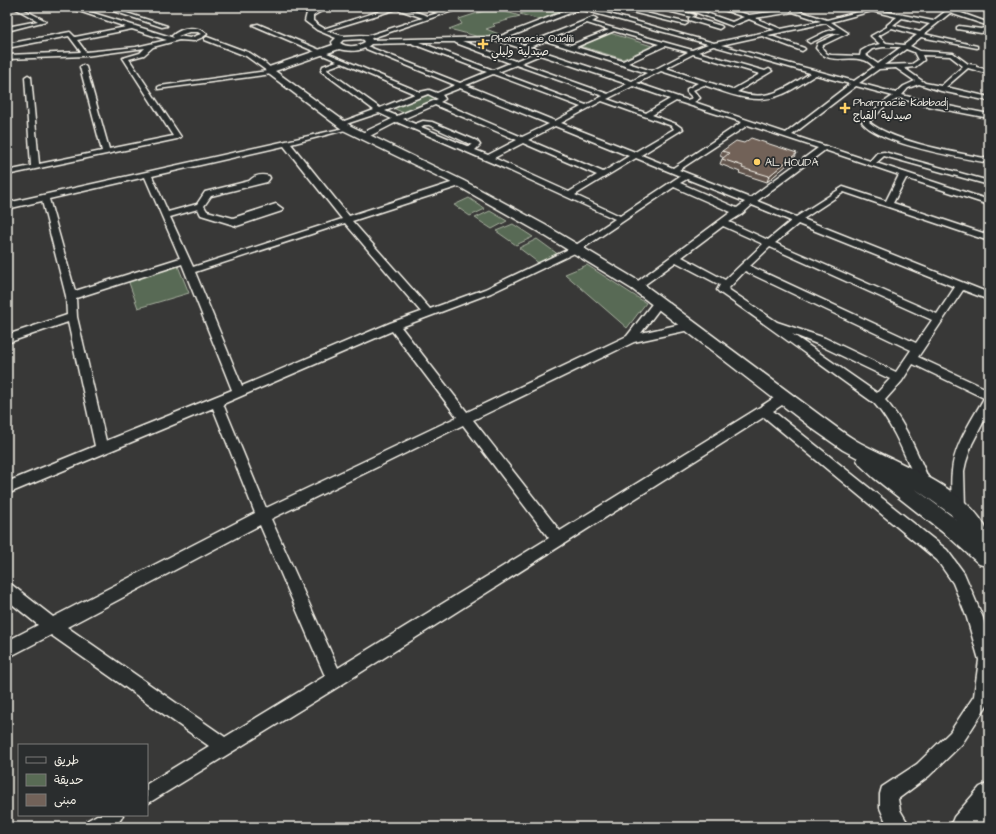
<svg xmlns="http://www.w3.org/2000/svg" width="996" height="834" viewBox="0 0 996 834" font-family="'Architects Daughter','Playpen Sans Arabic',sans-serif">
<style>
.green{fill:#596b55;stroke:#a6ae9e}
.lines{fill:none;stroke-linecap:round;stroke-linejoin:round}
.street-casing{stroke:#f4f1e8;stroke-width:3}
.secondary-casing{stroke:#f4f1e8;stroke-width:3}
.street{fill:#2a2d2e;fill-rule:evenodd}
.secondary{fill:#2a2d2e;fill-rule:evenodd}
.wall{fill:#62544d;stroke:#f4f1e8}
.shaded-wall{fill:#50453e;stroke:#f4f1e8}
.building{fill:#726259;stroke:#f4f1e8}
.poi-dot{fill:#ffd166;stroke:#2a2d2e;stroke-width:1.5}
.labels{text-anchor:middle;dominant-baseline:central;stroke-width:3.5;stroke-linejoin:round;paint-order:stroke}
.far-poi-label{font-size:11px;fill:#f4f1e8;stroke:#2a2d2e;text-anchor:start}
</style>
<rect width="100%" height="100%" fill="#383837"/>
<filter id="ink" filterUnits="userSpaceOnUse"><feTurbulence type="fractalNoise" baseFrequency=".025" numOctaves="2"/><feDisplacementMap in="SourceGraphic" scale="8" xChannelSelector="R" yChannelSelector="G"/><feConvolveMatrix kernelMatrix="1 2 1 2 8 2 1 2 1" color-interpolation-filters="sRGB"/></filter>
<g filter="url(#ink)">
<path class="green" d="M517,7H569L540,20L520,14L529,10Z
M493,8L520,16C515,18 511,17 506,20H508L493,24L495,26L486,29L499,34L497,36H476L449,29L462,24L459,19Z
M610,33L652,46L623,59L580,46Z
M427,93L440,99L406,114L393,108Z
M469,198L485,209L470,216L454,205Z
M490,211L507,221L492,229L475,218Z
M513,224L533,237L516,245L496,231Z
M537,239L559,255L540,264L519,248Z
M587,265L646,303L627,328L565,274Z
M178,266L189,293L138,308L128,280Z"/>
<g class="lines">
<g class="street-casing">
<path id="street" d="M13,7H19L46,21L7,31V27L38,21Z
M67,7H74L174,38L172,36C181,27 198,25 207,34L203,37L194,41L179,40L153,47L144,55L129,59L181,137L177,139L7,175V171L31,166L25,77L28,75L31,77L39,164L102,151L80,67L83,65L86,67L109,149L173,136L123,58L140,53L145,48L85,56L7,59V55L81,52L69,36L7,48V44L70,32L75,37L126,27ZM132,29L167,40L136,47L86,52L77,40ZM189,32H198L201,34L190,38L178,36Z
M101,7H108L167,26L162,27Z
M393,7H401L428,16L438,13L422,7C429,7 438,12 445,11C452,10 457,7 464,7L366,40L363,38L364,37L423,18L397,9L325,31L320,30Z
M576,7H584L714,43L775,30L749,19L732,26L682,7H689L732,22L744,17L715,7H722L749,15L793,9L827,20L877,7H884L878,10L933,21L946,11L937,7L949,9L951,7H956L953,10L989,23V30L981,33L957,29V27L959,26L981,29L989,26L950,13L924,34L977,46V48L921,37L910,46L920,51L953,53L968,64L976,65V67L989,70V74L968,68L946,87L989,97V101L941,91L919,84L908,88L902,95L933,103L989,114V118L932,107L899,98L885,106L869,122C892,142 958,153 989,159V163C959,157 881,145 862,122L881,104L893,96L856,86L792,135L870,161L877,153L884,152L989,181V185L884,156L876,163L989,200V205L906,178L893,203L989,235V241L844,192L803,219L989,293V300L963,290L918,357L989,390V411L972,444L966,462L964,471L965,508L963,518L958,520L953,518L951,514C953,500 950,485 952,471C954,445 972,420 984,398L913,364L902,381L885,400C907,424 919,459 933,488L931,492L926,494L921,492C907,462 896,428 874,403C822,366 771,328 719,292L717,290L720,285L676,262L640,288H634L632,286L634,284L731,212L674,187L579,251L491,293L401,327L467,412L627,336L655,300H663L664,302L663,304L641,333L690,322L694,323L695,326L694,329L634,342L473,420L560,531L760,407C768,403 778,392 788,395L790,398L788,401L773,411L947,550L964,573L983,618L989,639V702L962,744L929,776L898,799L900,810L910,827H888L880,808V794L882,787L917,764L950,732L974,696L979,660L967,618L953,583L937,560L764,417L341,685L147,804V784L209,746L51,635L7,658V641L38,625L7,600V583L12,585L53,617L255,513L213,408L7,494V482L95,446L68,322L7,343V335L67,315L66,296L42,201L7,209V203L349,127V129L291,144L349,216L457,181H463L464,183L463,185L352,221L430,309L485,289L573,247L615,219L504,168L397,122L366,138H360V134L392,119L379,113L343,125H339V123L374,110L321,71L323,66L337,61L253,25L258,24L420,92L429,90L437,93L455,85L359,46L364,45L460,83L487,72L413,44L412,43L369,44L366,42L369,40L498,37ZM580,9L708,44L692,50L592,22L597,19L594,17L524,45L504,39ZM872,11L897,17L887,25V27L871,36L880,44L868,47L861,51L860,56L831,55L827,54L822,48L823,45L848,33L831,22ZM793,12L821,21L781,29L755,18ZM902,18L930,24L920,32L893,25ZM587,23L609,30L571,45L550,39ZM826,23L836,29L825,32L807,41L810,43L829,34L840,33L818,43L816,48C830,66 844,55 863,60C867,60 871,64 874,67L854,81L721,45L762,36L802,51L805,49L804,48L768,35ZM892,28L917,35L904,45L886,43L878,36ZM614,31L659,44L623,61L576,47ZM462,41H499L535,53L515,61ZM546,41L647,73L632,81L529,47ZM419,42H455L456,43L510,63L493,70ZM665,46L688,52L652,71L628,63ZM713,46H714L810,73C785,89 768,102 737,92L772,71L769,69L765,71L698,52ZM883,47H901L878,64L865,55L872,49ZM906,49L914,52L918,60L912,64L884,65ZM693,54L760,74L732,90L666,68ZM540,55L627,84L608,94L521,63ZM922,55L950,56L963,66L941,86L925,83L904,68L915,67L924,60ZM342,63L415,94L380,108L327,70L328,68ZM516,65L603,96L586,105L498,72ZM896,68L915,81L904,86L896,93L859,83L879,69ZM661,71L698,83L687,89V92L693,98L687,100L637,83ZM493,74L581,107L555,121L466,85ZM816,75L850,84L786,133L694,102L700,98L693,90L704,85C730,94 757,106 783,94C795,89 805,81 816,75ZM633,86L670,99L646,113L607,99ZM460,88L549,124L522,137L440,102L445,99L442,95ZM428,94L438,99L397,116L385,111ZM602,101L672,126L674,129L635,152L561,123ZM676,101L742,122L673,168L641,155L683,129L676,124L652,115ZM435,105L517,140L488,155L475,150L480,145L477,141L432,122L423,121L415,124L403,119ZM424,125H429L472,145L469,147L421,127ZM748,125L818,148L750,198L679,170ZM555,126L629,156L603,172L528,140ZM523,143L597,175L569,192L494,158ZM284,146L342,219L193,267L170,217L198,209L201,215L237,226L282,211L283,209L276,204L233,218L207,211L204,206L211,196L267,182L270,178L269,176C261,174 255,175 249,181L205,192L197,204L168,212L152,176ZM825,150L899,175L886,201L843,187L796,217L757,201ZM636,158L680,176L620,216L575,195ZM145,177L180,258L75,291L49,199ZM687,179L745,202L737,208L680,183ZM752,205L791,221L768,240L729,222L742,214ZM345,223L421,312L390,323L242,386L195,272ZM798,224L955,287L937,314L775,243ZM723,226L763,244L725,280L682,257ZM770,247L932,320L916,343L750,266ZM182,264L232,390L106,441L77,317L76,298ZM745,271L911,350L896,372L825,338L777,322L728,289ZM392,331L457,417L266,508L223,404ZM792,334L817,344L890,379L877,393ZM463,425L549,538L338,668L271,519ZM260,525L325,676L225,737L67,627Z
M611,7H620L688,23L685,25Z
M667,7H673L671,9L695,15L692,17L664,10V8Z
M691,17L721,26L722,27L719,29L689,20V18Z
M207,37L250,53L265,63L275,72L272,74L158,89V87L160,86L267,71L246,56L205,40V38Z
M97,815H123C117,831 100,827 85,827L88,820Z"/>
</g>
<g class="secondary-casing">
<path id="secondary" d="M320,7H328L313,16V21C320,27 334,35 344,36C353,36 361,34 370,36L373,42C364,52 351,52 339,49L275,71L351,126L464,181L545,225L642,283L825,419C835,426 845,434 855,440C895,463 971,488 988,533C992,542 989,557 989,567L979,564L950,538L874,478L860,465L857,460L858,458L843,450L813,429L632,289L537,231L456,185L343,130L266,72L265,70L266,68L333,45L332,42L336,38L317,30L305,21L307,13ZM361,39L364,40L365,42C357,47 347,48 340,43L343,40ZM914,488L952,515L957,520Z
M989,783V817L981,827H950L954,817L980,787Z"/>
</g>
<use href="#street" class="street"/>
<use href="#secondary" class="secondary"/>
</g>
<path class="wall" d="M722,151L794,159L767,182L739,173L740,172L720,164L722,159L724,158L720,156Z"/>
<path class="shaded-wall" d="M797,153L794,159L767,182L769,176Z"/>
<path class="building" d="M751,138L797,153L769,176L742,168L743,166L722,159L729,153L722,151L736,141L744,143Z"/>
</g>
<g class="poi-dot">
<path d="M481 38h4v4h4v4h-4v4h-4v-4h-4v-4h4z"/>
<path d="M843 102h4v4h4v4h-4v4h-4v-4h-4v-4h4z"/>
<circle cx="757" cy="162" r="4"/>
</g>
<g class="labels">
<g class="far-poi-label">
<text x="491" y="38">Pharmacie Oualili<tspan x="491" dy="13">صيدلية وليلي</tspan></text>
<text x="853" y="102">Pharmacie Kabbadj<tspan x="853" dy="13">صيدلية القباج</tspan></text>
<text x="765" y="162">AL HOUDA</text>
</g>
</g>
<rect width="996" height="834" fill="none" stroke="#2a2d2e" stroke-width="24"/>
<rect x="12" y="12" width="972" height="810" fill="none" stroke="#f4f1e8" stroke-width="1.5" filter="url(#ink)"/>
<rect x="18" y="744" width="130" height="72" fill="#2a2d2e" stroke="#7b7b78"/>
<rect x="26" y="757" width="20" height="6" fill="#2a2d2e" stroke="#7b7b78"/>
<text x="54" y="764" font-size="12" fill="#f4f1e8">طريق</text>
<rect x="26" y="774" width="20" height="12" fill="#596b55" stroke="#7b7b78"/>
<text x="54" y="784" font-size="12" fill="#f4f1e8">حديقة</text>
<rect x="26" y="794" width="20" height="12" fill="#726259" stroke="#7b7b78"/>
<text x="54" y="804" font-size="12" fill="#f4f1e8">مبنى</text>
</svg>
